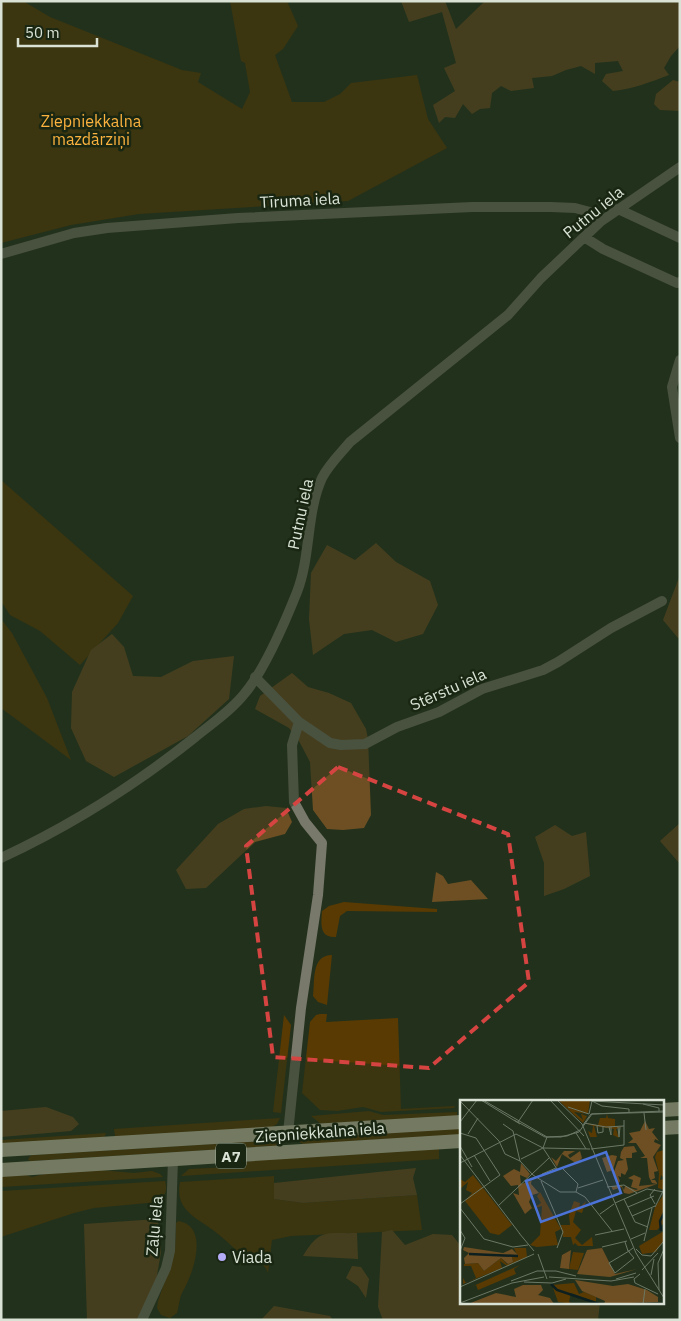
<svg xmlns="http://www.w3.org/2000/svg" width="681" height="1321" viewBox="0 0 681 1321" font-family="'IBM Plex Sans',sans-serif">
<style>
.green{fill:#593a03}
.forest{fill:#6d4f23}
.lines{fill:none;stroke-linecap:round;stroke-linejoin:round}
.minor{stroke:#78786b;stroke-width:10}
.trunk{stroke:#d4d2b6;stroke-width:14}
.marked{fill:none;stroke:#d64442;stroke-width:4;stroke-dasharray:10 6;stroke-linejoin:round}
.poi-dot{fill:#b5acf8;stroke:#192712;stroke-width:2}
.labels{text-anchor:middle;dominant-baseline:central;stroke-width:5;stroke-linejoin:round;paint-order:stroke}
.shield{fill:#192712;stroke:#9faa9a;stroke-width:1}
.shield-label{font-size:15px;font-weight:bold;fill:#d9e2d5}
.park-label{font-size:16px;fill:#fcb23e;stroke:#192712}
.street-label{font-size:16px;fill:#d9e2d5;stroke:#192712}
.poi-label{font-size:16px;fill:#d9e2d5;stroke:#192712;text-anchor:start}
.inset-river{fill:none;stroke:#0d1f1f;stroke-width:2.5}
.inset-road{fill:none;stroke:#6c7866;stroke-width:1}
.view{fill:#4c73d7;fill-opacity:0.15;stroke:#4c73d7;stroke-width:2.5}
.inset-edge{fill:none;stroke:#d9e2d5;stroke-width:2.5}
</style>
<rect width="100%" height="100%" fill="#23311c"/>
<path class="green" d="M1,1H23L50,17L182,70L201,73L198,82L242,109L250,92L245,63L241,61L230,1H287L298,26L283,49L275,55L292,102H324L340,94L351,83L417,75L428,119L447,148L348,201L139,214L71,225L1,243Z
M1,480L133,596L118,623L80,665L40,631L10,615L1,601Z
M1,619L12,633L47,698L71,760L1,708Z
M344,902L437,909V912L347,911L340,916L336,937C319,938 321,924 322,911L329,906Z
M332,955L327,1005L318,1002L313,996C315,981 311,955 332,955Z
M320,1014H327L326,1022L398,1018L401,1109L455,1106L454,1108L381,1112L363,1107L337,1111L320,1110L302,1093L310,1022L316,1015Z
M284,1015L291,1025L281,1113L273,1112Z
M369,1111L383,1115L457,1112V1117L321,1124L311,1116Z
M280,1118L277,1124L270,1128L120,1139L115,1136L114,1129Z
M461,1128V1135L305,1145L299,1142L302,1138Z
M106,1133L104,1138L1,1144V1140Z
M275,1140L277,1141L276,1146L31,1161L28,1160L30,1156L33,1155Z
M439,1149V1159L181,1176L189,1169L230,1167L254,1160Z
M100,1170L134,1173L152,1171L160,1174L163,1177L1,1187V1176L24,1174L32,1177L48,1173Z
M274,1176V1199L303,1203L417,1195L422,1230L291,1236L272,1240L268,1273C264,1261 257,1264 247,1258C237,1252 227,1241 218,1234C199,1218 174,1212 180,1182Z
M165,1181C168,1189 165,1197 158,1202L94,1208L74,1213L1,1237V1191Z
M178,1221C211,1226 192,1276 183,1291C179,1298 179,1307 177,1313L170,1318L161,1315L157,1308L158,1301L175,1251L176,1223Z"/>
<path class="forest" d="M401,1H445L456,29L485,1H680L678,3L680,5V46L671,56L664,68L669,75C651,82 632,89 613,91L602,81L606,74L623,71L618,61L595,63V74L581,66L566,70L552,76L532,78L534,88L511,91L501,86L492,93L490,108L480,109L472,114L463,104L455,118L445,117L439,123L433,105L455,91L444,68L456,63L442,12L409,22Z
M673,80L680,82V111L660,110L654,104L656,94Z
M376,543L396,562L430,581L438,605L423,634L396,642L372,630L344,634L313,655L309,619L311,573L327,545L355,560Z
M680,575V637L678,638L663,620Z
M112,634L124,647L133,676L161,677L193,661L234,656L229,699L188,736L114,777L86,761L71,728L72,692L91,650Z
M292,673L308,687L329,693L351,703L366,729L368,739L371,815L364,828L343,830L327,829L313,810L310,762L299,741L289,728L255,709L260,696Z
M266,806L286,808L292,822L285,834L255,842L206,888L186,889L176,870L218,824L244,809Z
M680,823V864L660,841Z
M555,825L572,836L586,832L590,876L564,889L544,896V863L535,837Z
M436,872L443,876L448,884L471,880L488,899L432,902Z
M46,1107L73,1117L79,1124L71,1131L1,1137V1111Z
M416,1168L413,1178L417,1195L303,1203L274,1199V1183Z
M158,1219L161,1252L156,1281L138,1320H87L84,1224Z
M392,1230L405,1245L433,1234L452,1235L461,1246V1302H600L598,1320H383L378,1307L382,1232Z
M357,1233L358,1259L303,1256C320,1228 326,1234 357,1233Z
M352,1266L361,1267L369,1279L366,1298L358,1286L346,1278Z
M274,1306L330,1316L333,1320H261Z"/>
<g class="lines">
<path class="minor" d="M618,209L680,238
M584,237L603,249L677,283L680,282
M1,254L74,233L107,228L238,218L472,207H551L575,208L590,212L600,222
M680,360L672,387L680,438
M255,677L299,722L330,743L341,745L365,744L397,727L439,712L482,689L543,670L558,662L611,628L662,601
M1,858C70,826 135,785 194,738C211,724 231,711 245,693C265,669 285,622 297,592C311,556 306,513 322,478C329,464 341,453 350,442L508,315L541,278L600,222L680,167
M288,1133L301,1008L318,895L322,843L305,822L294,802L292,745L299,722
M142,1320L166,1268L170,1251L173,1159"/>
<path class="trunk" d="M662,1110L680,1109
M662,1128L680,1127
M1,1150L461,1122
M1,1170L461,1141"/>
</g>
<path d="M0 0H681V1321H0ZM338,767L508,834L529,982L429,1068L273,1057L246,846Z" fill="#23311c" fill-opacity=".55" fill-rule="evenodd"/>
<path class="marked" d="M338,767L508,834L529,982L429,1068L273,1057L246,846Z"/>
<circle class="poi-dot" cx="222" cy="1257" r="5"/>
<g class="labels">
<rect class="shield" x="216" y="1143.5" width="30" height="25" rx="4"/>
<g class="shield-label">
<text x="231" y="1156">A7</text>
</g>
<g class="park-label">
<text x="91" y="121">Ziepniekkalna<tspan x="91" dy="18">mazdārziņi</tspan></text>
</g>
<g class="street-label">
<text transform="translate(300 200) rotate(-3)">Tīruma iela</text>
<text transform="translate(593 212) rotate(-39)">Putnu iela</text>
<text transform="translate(300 514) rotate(-78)">Putnu iela</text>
<text transform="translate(448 689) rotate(-24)">Stērstu iela</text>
<text transform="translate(320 1132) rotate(-4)">Ziepniekkalna iela</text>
<text transform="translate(154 1226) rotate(-85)">Zāļu iela</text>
</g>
<g class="poi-label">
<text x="232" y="1257">Viada</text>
</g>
</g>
<g transform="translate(460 1100)">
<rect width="204" height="204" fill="#23311c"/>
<path d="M98,0H130L128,14L114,12L123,20L121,14L127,16L123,23ZM147,14L148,18L155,19V27L163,26L156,29L159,38L153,35L154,29L134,26L137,37H130L128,31L132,33L133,26L125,23L138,25L140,18H146ZM204,50V78L201,75L200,80L204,79V90L198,88L199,73L195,57L197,52ZM13,75L52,125L39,135L30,133L5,101L12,93L6,90L8,82L0,89V79L5,82ZM80,92L101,129L95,132L98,145L77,147L70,145L80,135L82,106L72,109L81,103L77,96ZM204,94V123L197,130H189L195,107ZM114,101L120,103L119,108L126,101L122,113L116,111L113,122L121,130L115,138L122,145L132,137L133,146H118L115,143L113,145L111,137H103L101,125H110L109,115ZM204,131V140L196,152L182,154L179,146ZM54,148H66L67,157L47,166L40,161L42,168L3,184V178L6,183L16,178L11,166H4V164L18,163L24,171L41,158L47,164L53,162L52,157L57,155ZM113,152L124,153L118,170L109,169ZM60,165L54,169L56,174L18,190L16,185L11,187ZM114,183L119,194L124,192L136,197V202L111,193L109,202L113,204L98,202L92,185Z" fill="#593a03"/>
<path d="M185,21L189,29L195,28L192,32L199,41L195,39L194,42L201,45L193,57L198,71L194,72L195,78L191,80H195L197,83V84L169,94L164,93L162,87L153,90L151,86H162L164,90L165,86L176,90L178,89L171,87L173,80L168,78L174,75L181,78L179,86L197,84L192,83L189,77L187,58H180L185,56L176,43H168L173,39L169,33L180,31ZM174,46L177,52L172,53V58H166L168,69L165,75L161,73V77L158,76L160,81L158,84L153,74L158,61L164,60L160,58L161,52L164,47ZM104,51H115L108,55L110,58L120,51L122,58L117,64L102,54L97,67L91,57L96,61ZM152,55L157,56L153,70L147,72L142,58ZM61,63L70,74L67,78L60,75L61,84L71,81L72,77L71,84L79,93L72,95L69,102L72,108L65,114L53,93L59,95L58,85L51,86L43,76L54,69L60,72ZM4,147L43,153L52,149L58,155L52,157L53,162L48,164L41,158L24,171L18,163L5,164L4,158L9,153L3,150ZM142,148L155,174L177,169L150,177L117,174L127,150ZM111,150L109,169L100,168L102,155ZM115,180L153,186L168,184L187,190L198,197V202L144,204L145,201L122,191ZM63,185H81L83,190L78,195L90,198L94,204H8L36,193L56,197L54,189Z" fill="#6d4f23"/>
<path class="inset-river" d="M201,131L200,121L204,113M9,154L58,156M91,184L97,190L139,204"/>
<path class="inset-road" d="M21,0L60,24M23,0L87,37M90,0L124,36M97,0L122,24L176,153L204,198M0,1L39,41L45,54L60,61L73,75L100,92H116L125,97L152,131M132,1L204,5M183,4L199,8V12M108,7L129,14M184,13L186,30M129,14L132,1L142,6L169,9V13M54,20L85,37H101L119,32L132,14L204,12M0,22L17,0M58,22L73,0M124,23L146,27L164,26M43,24L53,31L60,61M123,25L131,14L204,11M137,26L138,33L143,32V27M149,27L151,35V27M158,27L159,37L160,27M0,33L16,38L40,75L0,104M116,33L126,49M8,34L18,18M0,46L12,67M83,48L130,49M83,48L87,37L107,36L120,30M131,49L164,45V20M0,55L60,134M14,55L30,81M61,59L83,48L97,69M0,63L56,34L83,48M103,69L118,84L116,92M82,74L96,68M81,81L103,132L97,148M147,87L164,85L177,93M118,88L143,80M195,89L190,95L195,104M164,99L175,122L188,127M155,103L187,89L204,92M38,106L89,58M168,107L194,96M195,107L203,91M0,108L24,139L53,147L68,145M140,114L154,104M172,116L195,106M0,130L5,138L0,151M59,133L74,151M135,135L164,129M171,139L185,133M184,141L192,108M165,142L168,151H169V152L174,158L155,173L149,163L169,151L173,148M142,147L167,141M176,149L182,155L191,156L204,141M78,154L87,179M182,170L198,153M180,174L174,179L175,183L198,194M191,175L194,159M89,177L151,181L174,177M156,179L176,173M51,181L77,171H96L116,176M64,182L92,183L106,179M0,187L74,154M199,190L198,163L204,149M0,203L52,183L84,177M183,204L185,189"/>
<path class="view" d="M146,52L161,93L81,122L66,81Z"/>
<rect width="204" height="204" class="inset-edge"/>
</g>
<rect width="681" height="1321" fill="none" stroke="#d9e2d5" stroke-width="5"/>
<path d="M18 38v8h79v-8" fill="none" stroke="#d9e2d5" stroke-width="2.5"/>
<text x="25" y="38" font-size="15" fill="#d9e2d5" stroke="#192712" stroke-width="4" paint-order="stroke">50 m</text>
</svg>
